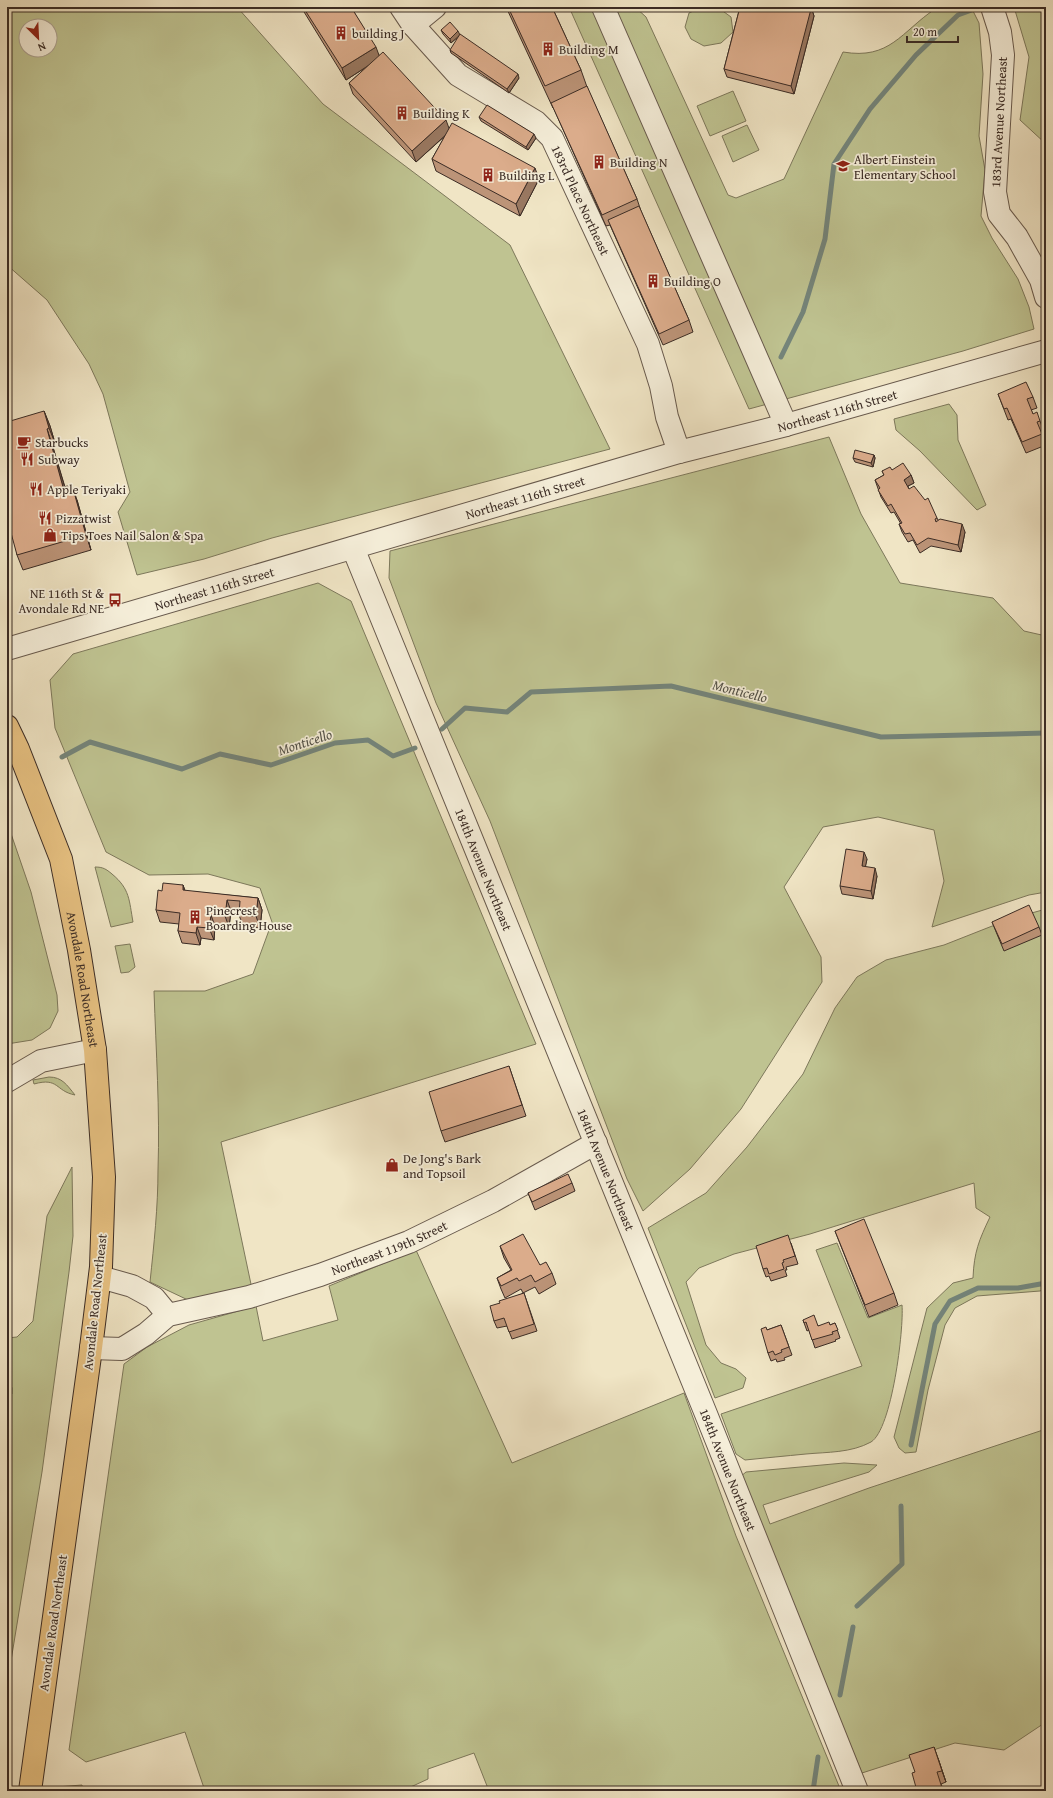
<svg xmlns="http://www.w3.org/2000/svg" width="1053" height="1798" viewBox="0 0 1053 1798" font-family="'Gentium Book Plus',serif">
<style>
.green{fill:#bfc391;stroke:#7d785b;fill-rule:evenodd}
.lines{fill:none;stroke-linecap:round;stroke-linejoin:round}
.stream{stroke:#74847a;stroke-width:5}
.minor-casing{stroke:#685a4d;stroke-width:24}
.major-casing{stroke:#3b2c25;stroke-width:24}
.minor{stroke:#f5eed9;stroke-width:22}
.major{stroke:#e8c282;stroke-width:22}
.wall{fill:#bc9478;stroke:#3b2c25}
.shaded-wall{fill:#997861;stroke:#3b2c25}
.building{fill:#dbac8b;stroke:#3b2c25}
.labels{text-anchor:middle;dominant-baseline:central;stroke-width:3.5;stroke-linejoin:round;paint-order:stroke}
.poi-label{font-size:13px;fill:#3b2c25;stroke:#f5eed9;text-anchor:start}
.street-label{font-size:13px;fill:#3b2c25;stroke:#f5eed9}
.water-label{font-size:14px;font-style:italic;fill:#535148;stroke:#f5eed9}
</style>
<rect width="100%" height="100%" fill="#f0e5c5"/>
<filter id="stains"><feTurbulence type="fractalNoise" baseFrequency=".005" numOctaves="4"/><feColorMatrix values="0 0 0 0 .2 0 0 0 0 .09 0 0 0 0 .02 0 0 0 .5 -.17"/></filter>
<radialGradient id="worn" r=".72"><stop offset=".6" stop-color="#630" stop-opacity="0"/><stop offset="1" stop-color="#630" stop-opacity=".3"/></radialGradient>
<path class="green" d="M7,7H237L323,104L510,245L610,449L272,538L204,559L137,575L118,512L130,492L103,394L89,364L47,300L7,265ZM26,26H50V50H26Z
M569,7H635L646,17L728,195L736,198L784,179L843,52C890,60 901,32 935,9L943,7H971L979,23L983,74L979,136L985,170L981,216L992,238L1018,279L1029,307L1034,329L963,351L749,409Z
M702,7L720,9L731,17L733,32L721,43L704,46L691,39L685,27L689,13Z
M1014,7H1046V144L1020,120L1029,57Z
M733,91L746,121L710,136L697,106Z
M747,125L759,150L733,162L722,136Z
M949,404L957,415L958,440L986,505L977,510L920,451L896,430L894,419Z
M829,437L861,514L900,583L993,598L1024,631L1046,636V892L1029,895L932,927L944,881L934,830L878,817L823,827L784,887L821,957L822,982L741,1109L690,1169L643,1211L627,1179L490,821L436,703L389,578L390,551Z
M318,583L351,601L536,1044L221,1142L252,1289L188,1300L150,1282C154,1244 158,1207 158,1170C160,1110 156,1051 154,991H205L253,974L272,922L260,888L208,874L149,875L106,852L55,728L50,680L73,654Z
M7,822L31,892L57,995L58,1011L50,1028L32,1040L7,1044Z
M95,867C103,867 106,869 112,874C130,889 129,900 133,922L111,927Z
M1046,909V1289L1040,1291L977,1296L955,1308L945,1325L928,1390L916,1452L905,1453L899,1448L894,1437L927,1308L953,1283L973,1278C974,1252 979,1240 990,1217L976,1208L974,1183L810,1234L734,1254L699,1268L686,1282L706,1345L721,1363L736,1369L746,1378L743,1388L715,1398L648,1228L706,1193L747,1147L803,1074L835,1008L857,977L886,960L944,945L1010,919Z
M130,944L135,967L129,972L121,973L115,946Z
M49,1077C62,1077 67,1085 75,1095C55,1091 59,1077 34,1084L33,1080Z
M72,1167L73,1236L69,1272L42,1472L7,1685V1397L12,1394V1388L7,1375V1338L17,1337L33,1321L47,1216Z
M837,1243L868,1318L902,1305C904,1329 892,1429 871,1442C851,1453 827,1452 806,1454C785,1456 765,1458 745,1460L736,1454L721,1414L862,1366L816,1250Z
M416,1250L512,1463L684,1393L736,1536L841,1791H489L474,1753L428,1769V1779L402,1791H205L185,1732L86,1762L69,1750L124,1364L147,1347L189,1325L256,1306L263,1341L338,1320L329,1286Z
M1046,1429V1722L1004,1750L955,1743L862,1773L759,1528L740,1477L746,1472L844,1463L877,1465L869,1472L763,1505L770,1524L869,1488Z
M82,1785L83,1791H57V1787Z"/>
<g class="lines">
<path class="stream" d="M781,357L803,312L825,239L834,164L870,109L916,55L958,15L980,7
M442,729L465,708L507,712L531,692L671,686L881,737L1046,733
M62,757L90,742L182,769L220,754L271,765L335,743L368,740L393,756L415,748
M911,1445L935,1324L950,1301L978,1288H1018L1046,1283
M857,1606L902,1564L901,1506
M840,1695L853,1627
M813,1791L818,1757"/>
<g class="minor-casing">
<g id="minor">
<path id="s1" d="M401,7L413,25L458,75L536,122L552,138L648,344L661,386L667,417L679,452"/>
<path d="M603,7L786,425"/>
<path d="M992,7L1000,32L1003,55L995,192L999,214L1017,237L1041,280L1046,297"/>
<path d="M413,25L435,7"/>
<path id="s2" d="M353,548L706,1414L857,1791"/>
<path id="s3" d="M7,649L679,452L786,425L1046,351"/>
<path d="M7,1081L41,1061L95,1050"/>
<path d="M100,1277L132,1286L154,1298L168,1315"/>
<path id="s4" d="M91,1348L122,1349L146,1334L168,1315L249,1297L320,1275L409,1242L493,1201L596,1143"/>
</g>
</g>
<g class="major-casing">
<g id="major">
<path id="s5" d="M7,726L18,749L61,859L79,950L95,1050L104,1177L101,1267L90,1356L30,1791"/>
</g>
</g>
<use href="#minor" class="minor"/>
<use href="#major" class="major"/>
</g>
<path class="wall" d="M301,7H351L379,55L449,129L539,179L520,216L436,171L432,159L445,136L416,162L353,94L349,83L368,66L346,80Z
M506,7H552L581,70L587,87L637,199L641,211L689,320L693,332L663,345L610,225L606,226L553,107V108Z
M740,7H812V10L814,16L794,94L727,77L724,69Z
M441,30L460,35L451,43L443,34Z
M450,50L519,78L509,93L451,53Z
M479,117L536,138L528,150L481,121Z
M998,394L1033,397L1037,408L1031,410L1033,414L1040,421L1044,432L1042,433L1046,445L1026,453L1011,419L1008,420Z
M44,411L50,426L55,443L52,444L65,487L77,500L91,550L23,570L17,555L9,502Z
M874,455L875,458L873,467L855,462L853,458Z
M892,470L911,475L914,483L908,486L909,489L937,518L938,520L965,532L961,552L931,546L920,553L913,540L908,542L902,532L899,524H901L894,512L891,513L881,497L875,480L884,475L882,471Z
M867,859L865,867L877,876L873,899L842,894L840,886Z
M183,885L185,891L258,898L262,910L260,928L243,926L239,915V912L231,911L229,927L215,926L214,940L201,938L200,945L182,943L178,931L179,924L160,922L156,910L162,891Z
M992,922L1039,927L1042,935L1004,951Z
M509,1066L526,1116L445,1142L441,1131Z
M572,1183L575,1191L535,1210L528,1193Z
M835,1231L894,1293L898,1305L869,1317Z
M791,1243L798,1264L786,1267L787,1270H785L787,1276L771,1281L769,1276L766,1277L763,1269Z
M500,1246L540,1265L552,1273L556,1284L539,1294L535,1287L523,1293L521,1289L505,1298L501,1289L497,1278L511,1270L504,1258Z
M524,1293L537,1331L512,1339L507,1326L497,1328L494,1321L500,1303Z
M803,1320L818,1326L830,1325L835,1323L840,1338L835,1340L836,1341L815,1348L809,1330L807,1331Z
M781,1325L792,1355L784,1358L785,1360L777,1362L776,1359L771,1361L768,1353L767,1330Z
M938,1758L946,1782L941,1784L944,1791H917L915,1772Z"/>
<path class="shaded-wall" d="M808,7H812V10L814,16L794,94L791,86Z
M458,31L460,35L451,43L450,39Z
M376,47L380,58L346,80L342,68Z
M518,74L519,78L509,93L507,89Z
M446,120L450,131L416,162L412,151Z
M534,134L536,138L528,150L526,147Z
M535,168L539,179L520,216L516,204Z
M44,411L50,426L55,443L49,428Z
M47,429L52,444L69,502L63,487Z
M874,455L875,458L873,467L871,463Z
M911,475L914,483L906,487L904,480Z
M72,485L77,500L91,550L86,535Z
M962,524L965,532L961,552L958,545Z
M864,852L867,859L864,874L862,866Z
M875,868L877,876L873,899L871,891Z
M183,885L187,896L183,890Z
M258,898L262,910L260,928L256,916Z
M227,900L231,911L229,927L225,916Z
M211,915L215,926L214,940L209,928Z
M197,927L201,938L200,945L196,933Z
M934,1747L938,1758L946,1782L942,1771Z"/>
<path class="building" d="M303,7H351L376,47L342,68Z
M508,7H552L581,70L545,86Z
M740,7H808L807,8L811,9L791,86L724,69Z
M450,22L458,31L450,39L441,30Z
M460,34L518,74L507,89L450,50Z
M383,52L446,120L412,151L349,83Z
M587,86L637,199L602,215L551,103Z
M487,105L534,134L526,147L479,117Z
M452,123L535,168L516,204L432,159Z
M639,206L689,320L659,334L608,220Z
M1026,382L1033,397L1027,399L1033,414L1037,412L1040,421L1037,422L1042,434L1022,442L1007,408L1004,409L998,394Z
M44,411L49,428L47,429L63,487L72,485L86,535L17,555L7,518V502H9L7,494V422Z
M855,450L874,455L871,463L853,458Z
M903,463L911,475L904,480L909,489L914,486L925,500L928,498L937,518L935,519L936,522L940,519L962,524L958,545L928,538L917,545L910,533L905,534L899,524L902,523L891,504L888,506L878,490L880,488L875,480L884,475L882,471L890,467L892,470Z
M846,849L864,852L862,866L875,868L871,891L840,886Z
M163,883L183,885V890L258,898L256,916L239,915L240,901L227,900L225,916L211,915L209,928L197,927L196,933L178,931L180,913L156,910L158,890L162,891Z
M1029,905L1039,927L1002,944L992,922Z
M509,1066L522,1105L441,1131L429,1092Z
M568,1174L572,1183L532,1202L528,1193Z
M864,1219L894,1293L865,1305L835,1231Z
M523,1234L540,1265L546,1262L552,1273L535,1282L531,1275L519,1281L517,1278L501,1286L497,1278L512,1270L500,1246Z
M788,1235L795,1256L783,1260L784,1262L782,1263L784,1269L769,1274L767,1268L763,1269L756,1246Z
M524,1293L534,1324L509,1332L504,1318L494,1321L490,1306L500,1303L499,1301Z
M814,1315L818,1326L829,1322L830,1325L835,1323L838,1330L832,1332L833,1334L812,1340L806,1322L804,1323L803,1320Z
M781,1325L789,1347L781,1350L782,1352L775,1355L773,1351L768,1353L761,1329L766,1327L767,1330Z
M1046,1442V1449L1044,1443Z
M934,1747L942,1771L937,1772L943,1791H917L912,1773L915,1772L909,1755Z"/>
<defs>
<g id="building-bare" transform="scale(1.08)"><path d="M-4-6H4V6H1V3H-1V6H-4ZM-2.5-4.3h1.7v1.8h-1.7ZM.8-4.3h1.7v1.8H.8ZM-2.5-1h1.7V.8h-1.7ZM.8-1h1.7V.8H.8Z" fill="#8f2418" stroke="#f5eed9" stroke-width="2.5" paint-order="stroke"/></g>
<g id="school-bare" transform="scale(1.08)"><path d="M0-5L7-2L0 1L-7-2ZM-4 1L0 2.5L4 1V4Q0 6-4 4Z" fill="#8f2418" stroke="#f5eed9" stroke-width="2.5" paint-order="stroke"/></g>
<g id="cafe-bare" transform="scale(1.08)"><path d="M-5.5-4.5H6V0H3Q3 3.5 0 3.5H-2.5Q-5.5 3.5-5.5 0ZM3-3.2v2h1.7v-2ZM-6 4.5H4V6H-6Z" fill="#8f2418" stroke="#f5eed9" stroke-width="2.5" paint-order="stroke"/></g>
<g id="restaurant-bare" transform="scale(1.08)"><path d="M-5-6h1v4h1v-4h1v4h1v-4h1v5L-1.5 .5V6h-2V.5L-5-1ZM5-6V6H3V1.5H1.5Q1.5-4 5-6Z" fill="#8f2418" stroke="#f5eed9" stroke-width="2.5" paint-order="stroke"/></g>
<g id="shop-bare" transform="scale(1.08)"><path d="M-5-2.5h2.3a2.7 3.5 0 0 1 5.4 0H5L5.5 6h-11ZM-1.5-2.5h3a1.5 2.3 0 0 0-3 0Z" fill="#8f2418" stroke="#f5eed9" stroke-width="2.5" paint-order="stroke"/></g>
<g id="bus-bare" transform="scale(1.08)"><path d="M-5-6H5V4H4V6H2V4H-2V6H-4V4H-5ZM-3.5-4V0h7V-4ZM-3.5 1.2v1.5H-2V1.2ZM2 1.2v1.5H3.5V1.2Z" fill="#8f2418" stroke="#f5eed9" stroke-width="2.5" paint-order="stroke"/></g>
</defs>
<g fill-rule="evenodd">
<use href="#building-bare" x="341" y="33"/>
<use href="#building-bare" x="548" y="49"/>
<use href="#building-bare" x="402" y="113"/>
<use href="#building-bare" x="599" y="162"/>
<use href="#school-bare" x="843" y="166"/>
<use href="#building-bare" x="488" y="175"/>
<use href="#building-bare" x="653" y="281"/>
<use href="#cafe-bare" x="24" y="442"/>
<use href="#restaurant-bare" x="27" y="459"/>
<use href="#restaurant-bare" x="36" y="489"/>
<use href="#restaurant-bare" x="45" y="518"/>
<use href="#shop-bare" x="50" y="535"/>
<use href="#bus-bare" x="115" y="600"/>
<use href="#building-bare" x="195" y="917"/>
<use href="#shop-bare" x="392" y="1165"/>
</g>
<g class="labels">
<g class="poi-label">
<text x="352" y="33">building J</text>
<text x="559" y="49">Building M</text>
<text x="413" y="113">Building K</text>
<text x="854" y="159">Albert Einstein<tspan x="854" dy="15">Elementary School</tspan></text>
<text x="610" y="162">Building N</text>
<text x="499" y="175">Building L</text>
<text x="664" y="281">Building O</text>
<text x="35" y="442">Starbucks</text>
<text x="38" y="459">Subway</text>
<text x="47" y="489">Apple Teriyaki</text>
<text x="56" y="518">Pizzatwist</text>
<text x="61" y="535">Tips Toes Nail Salon &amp; Spa</text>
<text x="104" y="593" text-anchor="end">NE 116th St &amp;<tspan x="104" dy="15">Avondale Rd NE</tspan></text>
<text x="206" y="910">Pinecrest<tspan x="206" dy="15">Boarding House</tspan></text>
<text x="403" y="1158">De Jong's Bark<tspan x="403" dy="15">and Topsoil</tspan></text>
</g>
<g class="street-label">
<text transform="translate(999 122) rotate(-87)">183rd Avenue Northeast</text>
<text stroke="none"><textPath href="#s1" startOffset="271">183rd Place Northeast</textPath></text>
<text stroke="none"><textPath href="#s3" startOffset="864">Northeast 116th Street</textPath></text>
<text stroke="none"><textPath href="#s3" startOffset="540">Northeast 116th Street</textPath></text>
<text stroke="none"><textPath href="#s3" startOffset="216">Northeast 116th Street</textPath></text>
<text stroke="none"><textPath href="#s2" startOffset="347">184th Avenue Northeast</textPath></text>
<text stroke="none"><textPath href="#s5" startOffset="266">Avondale Road Northeast</textPath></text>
<text stroke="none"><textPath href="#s2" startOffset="671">184th Avenue Northeast</textPath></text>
<text stroke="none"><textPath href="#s4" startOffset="320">Northeast 119th Street</textPath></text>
<text transform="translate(95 1302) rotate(-84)">Avondale Road Northeast</text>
<text stroke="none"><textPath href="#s2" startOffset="995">184th Avenue Northeast</textPath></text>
<text transform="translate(53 1623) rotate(-82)">Avondale Road Northeast</text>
</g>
<g class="water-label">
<text transform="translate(740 691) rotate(14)">Monticello</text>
<text transform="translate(305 742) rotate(-18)">Monticello</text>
</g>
</g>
<rect width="1053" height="1798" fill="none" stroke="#f0e5c5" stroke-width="24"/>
<rect x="8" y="8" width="1037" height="1782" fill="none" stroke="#3b2c25" stroke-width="2"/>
<rect x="12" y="12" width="1029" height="1774" fill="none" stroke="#3b2c25"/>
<g transform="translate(38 38) rotate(156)"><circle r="19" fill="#f5eed9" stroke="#aba091"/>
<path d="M0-3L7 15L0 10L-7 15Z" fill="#8f2418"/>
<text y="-6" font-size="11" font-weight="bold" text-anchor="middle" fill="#3b2c25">N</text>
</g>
<path d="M907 36v6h51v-6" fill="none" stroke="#3b2c25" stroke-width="2"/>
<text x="913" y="36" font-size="12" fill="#3b2c25" stroke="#f5eed9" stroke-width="3" paint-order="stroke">20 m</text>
<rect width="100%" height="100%" filter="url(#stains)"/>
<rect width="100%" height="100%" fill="url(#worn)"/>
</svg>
